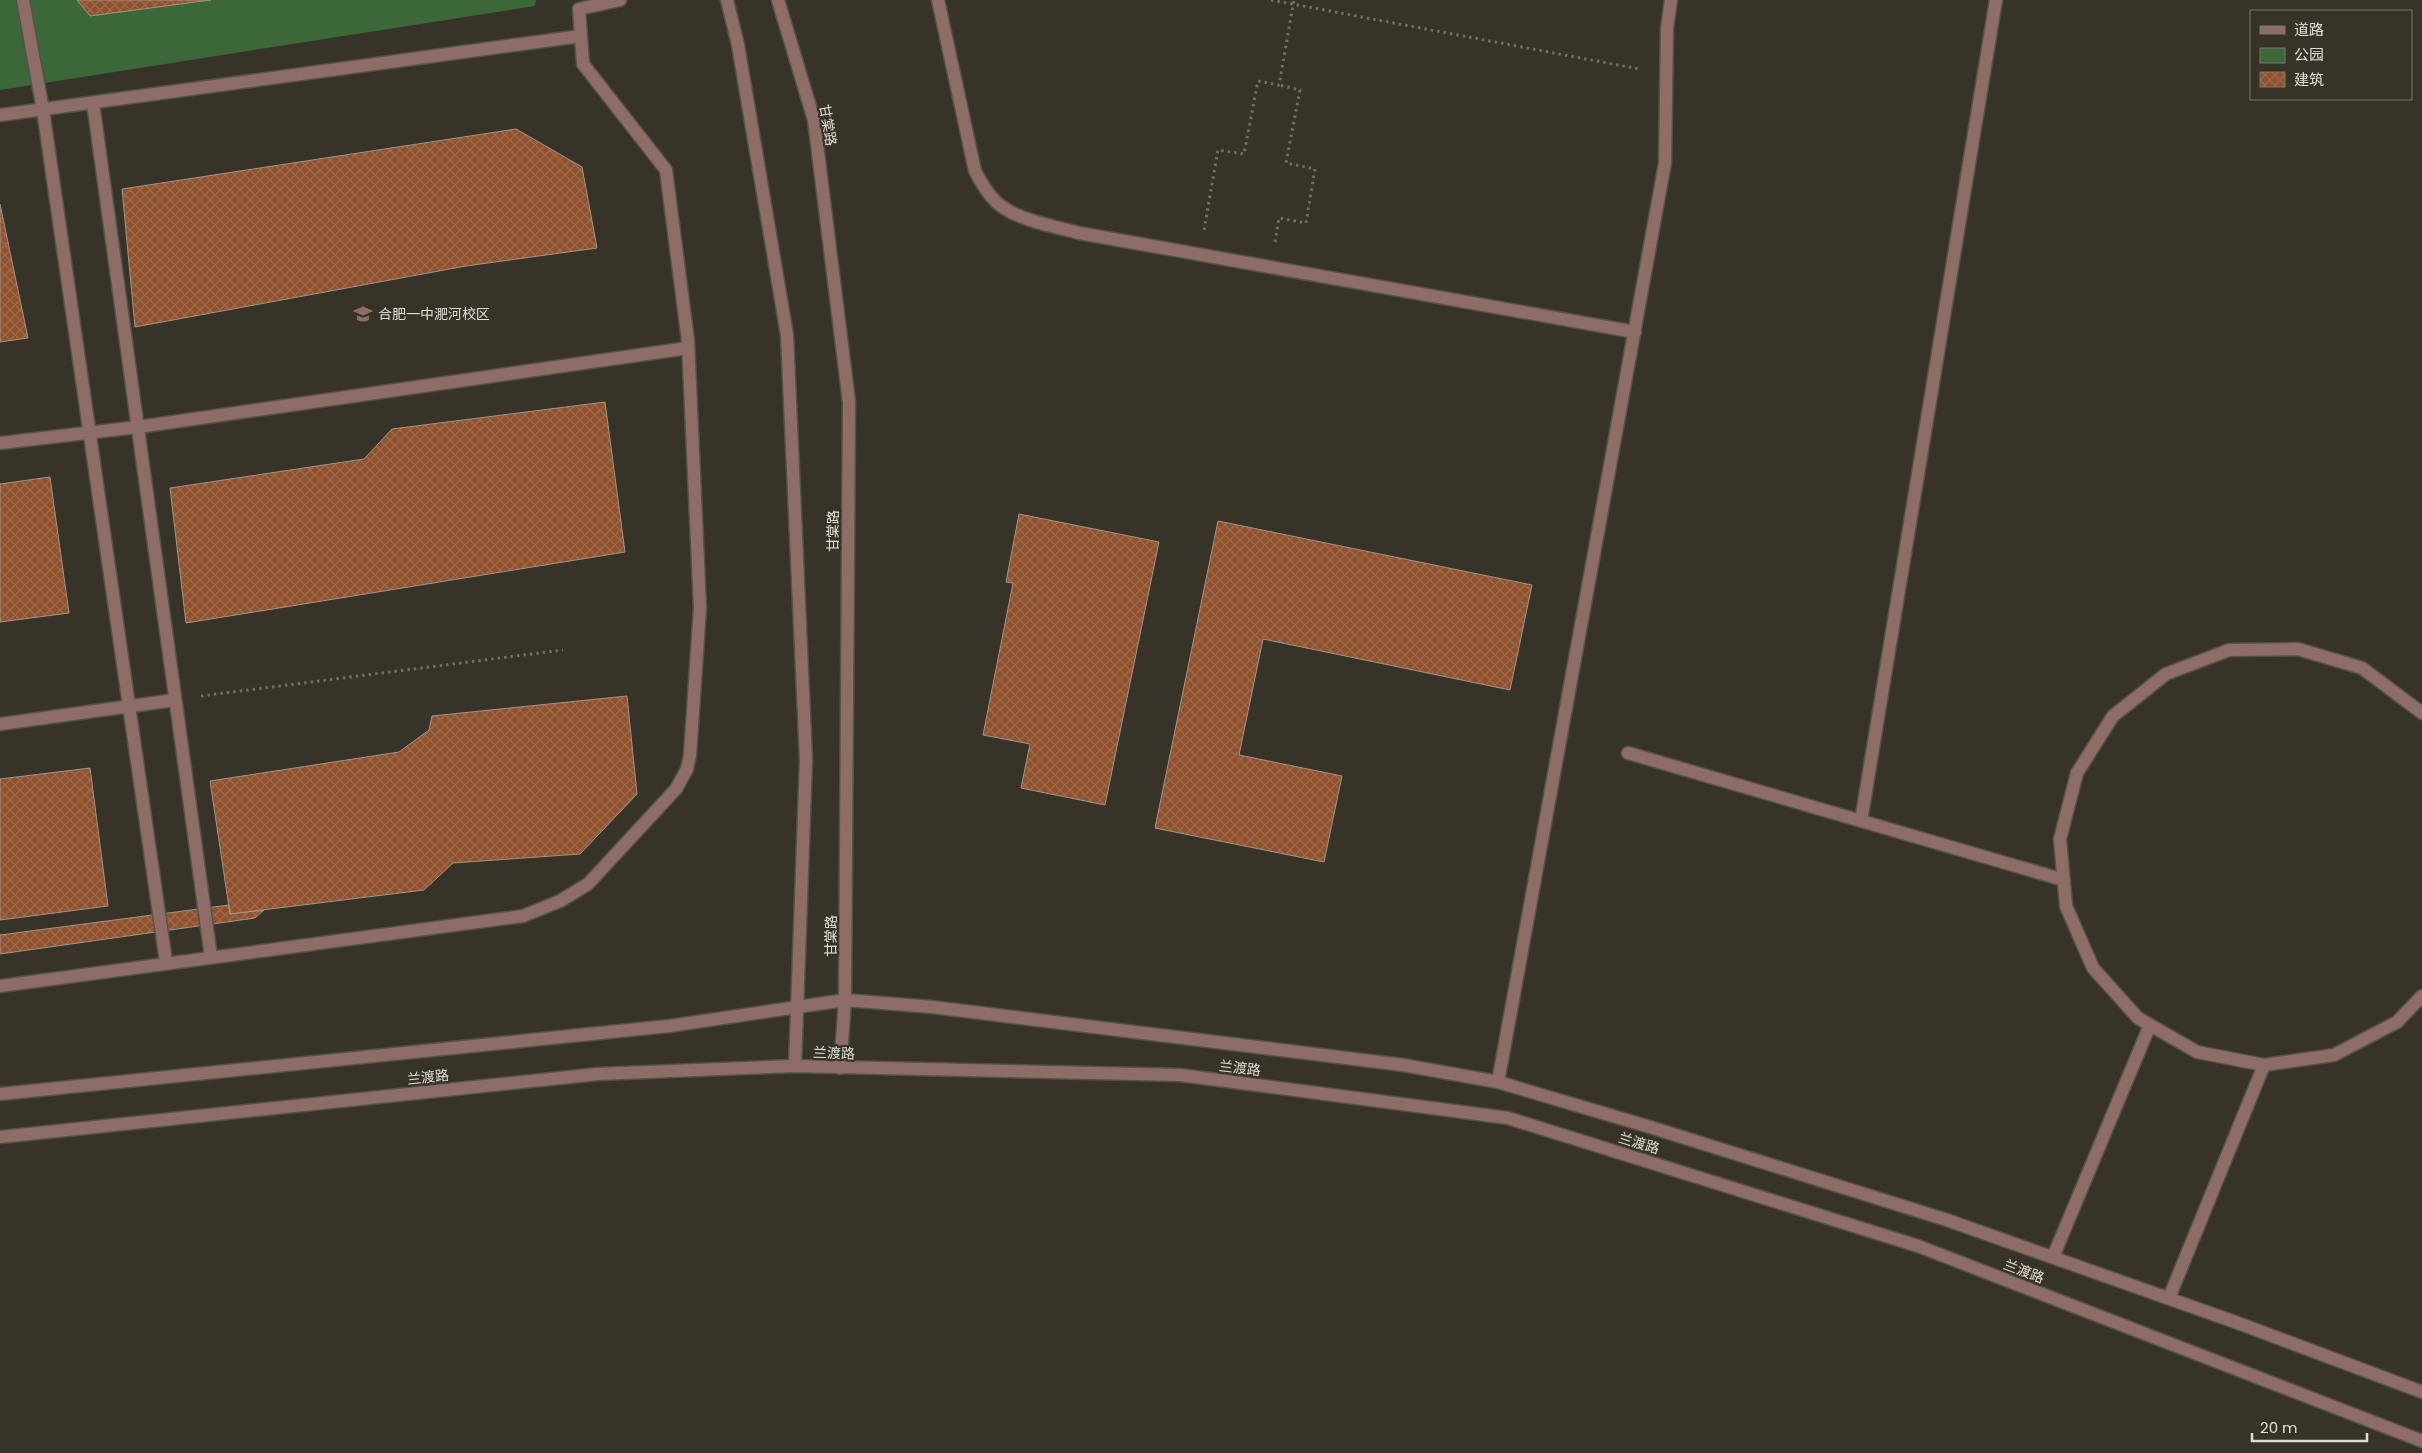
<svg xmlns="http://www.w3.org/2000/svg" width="2422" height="1453" viewBox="0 0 2422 1453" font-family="Poppins,'Noto Sans SC',sans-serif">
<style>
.park{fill:#3c6739}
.building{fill:url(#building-cross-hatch);stroke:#a1948c}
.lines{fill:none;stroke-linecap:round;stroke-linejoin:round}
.minor-casing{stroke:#555248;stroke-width:15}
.path{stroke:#726e66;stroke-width:3;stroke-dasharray:2.5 4;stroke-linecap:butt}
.minor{stroke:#8e6c68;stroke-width:12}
.labels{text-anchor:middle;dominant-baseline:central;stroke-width:4.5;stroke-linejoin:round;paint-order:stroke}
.street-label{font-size:14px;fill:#e0ddd7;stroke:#373329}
.poi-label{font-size:14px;fill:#e0ddd7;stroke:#373329;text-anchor:start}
</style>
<defs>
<pattern id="building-cross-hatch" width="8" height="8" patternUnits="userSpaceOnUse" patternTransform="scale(1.25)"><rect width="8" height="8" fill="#90522d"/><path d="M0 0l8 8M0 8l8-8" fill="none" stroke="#9f6a4b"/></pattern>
</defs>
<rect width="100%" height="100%" fill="#373329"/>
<path class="park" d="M0,0H536L535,6L0,90Z"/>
<path class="building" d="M77,0H211L90,16Z
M516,129L582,167L597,248L466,266L135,327L122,189Z
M0,204L28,338L0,342Z
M605,402L625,552L186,623L170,488L364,459L392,429Z
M50,477L69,613L0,622V484Z
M1019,514L1159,542L1105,805L1021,788L1030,744L983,735L1013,583L1006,582Z
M1218,521L1532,585L1510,690L1263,639L1239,755L1342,776L1324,862L1155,828Z
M627,696L637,794L580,854L453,863L424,890L230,914L210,781L399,752L429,730L432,716Z
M90,768L108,906L0,920V779Z
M229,905L230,914L264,910L255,918L0,954V935Z"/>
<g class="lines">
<g class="minor-casing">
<path id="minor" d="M23,0L43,110L166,962
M727,0L738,45L787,335L806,760L795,1066
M778,0L814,120L849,402L845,1000L840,1068
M938,0L975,171C982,184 991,200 1004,208C1023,221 1057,227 1079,233L1635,332
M93,103L211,957
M0,115L581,36
M0,443L138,427L688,348
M2422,713L2362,668L2298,649L2229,650L2166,674L2113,716L2077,773L2060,839L2066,906L2093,968L2138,1018L2197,1052L2264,1065L2334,1055L2397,1022L2422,996
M0,724L175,700
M1628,753L2064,880
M1861,821L1996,0
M0,986L523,916L560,901L588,884L676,789L687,769L690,755L700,608L688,341L666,170L583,64L579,9L620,0
M1498,1082L1665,163L1667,28L1671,0
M0,1094L669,1026L845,1000L932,1007L1403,1065L1498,1082L1650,1127L1947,1220L2238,1323L2422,1392
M0,1137L598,1074L795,1066L1180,1075L1508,1118L1918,1246L2422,1441
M2053,1257L2150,1025
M2169,1298L2264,1065"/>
</g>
<path class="path" d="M1271,0L1639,69
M1204,230L1218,150L1244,154L1258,81L1279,85L1294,0
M1275,242L1279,218L1306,223L1315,169L1286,163L1300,90L1279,85
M201,696L563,650"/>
<use href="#minor" class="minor"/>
</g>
<defs>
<g id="school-bare" transform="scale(1.5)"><path d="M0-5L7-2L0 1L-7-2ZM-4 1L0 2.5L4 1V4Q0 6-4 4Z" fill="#8d6e63" stroke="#373329" stroke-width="2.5" paint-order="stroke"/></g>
</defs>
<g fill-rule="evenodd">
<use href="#school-bare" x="363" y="314"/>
</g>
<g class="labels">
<g class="street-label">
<text transform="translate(828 125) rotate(80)">甘棠路</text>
<text transform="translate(833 531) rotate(-90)">甘棠路</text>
<text transform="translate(831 936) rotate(-90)">甘棠路</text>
<text transform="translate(834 1053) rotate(2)">兰渡路</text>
<text transform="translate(1240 1068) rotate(7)">兰渡路</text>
<text transform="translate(428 1077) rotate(-6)">兰渡路</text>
<text transform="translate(1639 1143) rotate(17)">兰渡路</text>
<text transform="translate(2024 1271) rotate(21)">兰渡路</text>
</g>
<g class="poi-label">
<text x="378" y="314">合肥一中淝河校区</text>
</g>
</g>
<rect x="2250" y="10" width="162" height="90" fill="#373329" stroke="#7b776f"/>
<rect x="2260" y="26" width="25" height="8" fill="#8e6c68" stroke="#7b776f"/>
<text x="2294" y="35" font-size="15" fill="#e0ddd7">道路</text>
<rect x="2260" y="48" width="25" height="15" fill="#3c6739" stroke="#7b776f"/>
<text x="2294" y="60" font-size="15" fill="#e0ddd7">公园</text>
<rect x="2260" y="72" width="25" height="15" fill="url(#building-cross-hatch)" stroke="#7b776f"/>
<text x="2294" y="85" font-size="15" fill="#e0ddd7">建筑</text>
<path d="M2252 1433v8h115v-8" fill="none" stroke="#e0ddd7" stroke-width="2.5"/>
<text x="2260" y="1433" font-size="15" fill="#e0ddd7" stroke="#373329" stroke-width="4" paint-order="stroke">20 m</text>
</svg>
